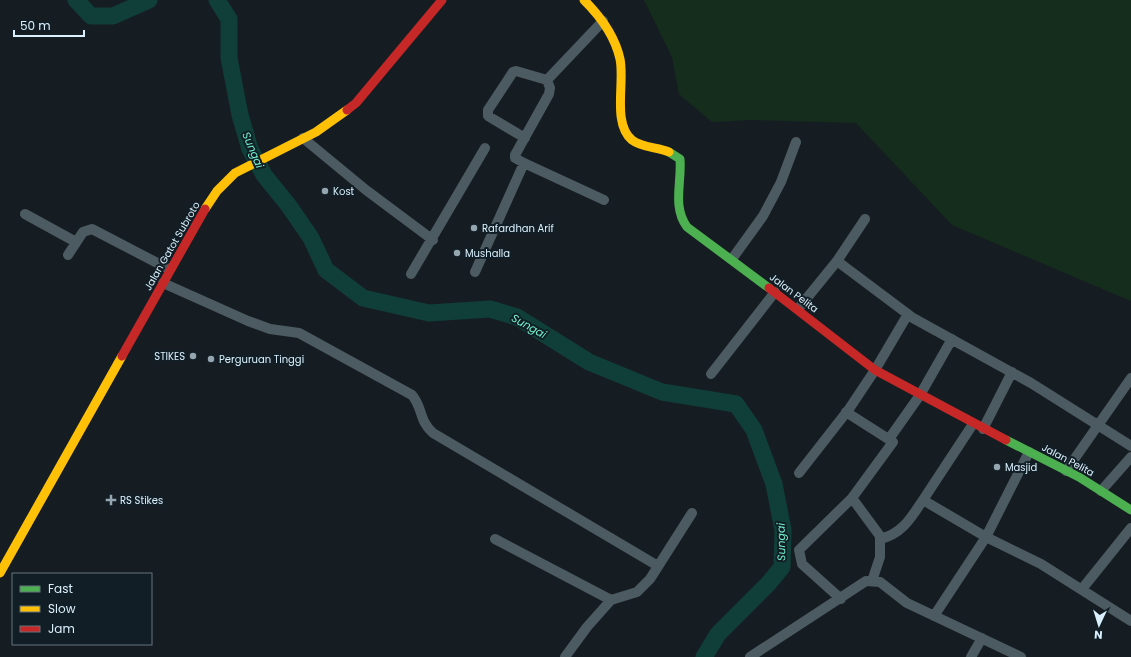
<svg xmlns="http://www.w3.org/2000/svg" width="1131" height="657" viewBox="0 0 1131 657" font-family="Poppins,sans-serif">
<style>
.green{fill:#152d1c}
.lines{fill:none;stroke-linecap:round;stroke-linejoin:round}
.river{stroke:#103f39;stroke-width:17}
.street{stroke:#4c5b61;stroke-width:10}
.fast{stroke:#4caf50;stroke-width:9}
.slow{stroke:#ffc107;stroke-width:9}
.jam{stroke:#c62828;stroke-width:9}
.poi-dot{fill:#95a6b0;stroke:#121e26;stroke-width:1.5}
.labels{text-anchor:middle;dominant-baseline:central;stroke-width:4;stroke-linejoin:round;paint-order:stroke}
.poi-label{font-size:10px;fill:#daf0fc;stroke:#121e26;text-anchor:start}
.street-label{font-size:10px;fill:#daf0fc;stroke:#121e26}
.water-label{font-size:11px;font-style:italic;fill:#72f2cc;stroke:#121e26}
</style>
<rect width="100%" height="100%" fill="#161d22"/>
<path class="green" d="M644,0H1131V301L952,225L856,123L751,120L712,122L679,94L672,57Z"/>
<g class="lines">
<path class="river" d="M76,0L91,16H113L149,0
M217,0L229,19V58L240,115L250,149L264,175L289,206L311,238L326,270L363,298L429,313L490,309L517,317L589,362L662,392L736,404L754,430L774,484L783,530L782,567L768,584L718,634L704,657"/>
<path class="street" d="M603,21L547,80L550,88L549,94L515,155V158L524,163L604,200
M303,138L366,190L433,240
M525,138L488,116V110L513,72L516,71L547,80
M25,214L76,242
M865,219L837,261L913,318L1031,383L1131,446
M68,255L83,232L92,229L165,267
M732,259L763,216L781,182L796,142
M475,272L524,163
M411,274L485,148
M163,283L248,321L270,329L299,333L412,395C423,408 419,421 433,433L658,566
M798,309L837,261
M711,374L775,292
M973,424L923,500L986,537L1041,564L1131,621
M983,429L1012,372
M889,439L920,395L952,339
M1066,471L1131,378
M799,473L849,409L875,370L908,314
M1101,491L1131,457
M852,498L880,536V557L872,581
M495,539L611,600
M880,539C902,534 911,518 923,500
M1082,589L1131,528
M841,599L802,564L799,550L852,498L893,442L846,412
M934,616L986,537L1029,452
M565,657L587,627L611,600L637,592L650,579L692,513
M750,657L866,581L880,582L907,603L1021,657
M971,657L982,638"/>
<path class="fast" d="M669,152L680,159C682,183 672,206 687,227L769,288
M1006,440L1079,477L1131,510"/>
<path class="slow" d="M584,0C601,17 615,36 620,59C625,82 612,123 632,140C642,148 658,147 669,152
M205,209L217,191L235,173L316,132L347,110
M0,573L122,356"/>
<path class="jam" d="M347,110L356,103L442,0
M769,288L875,370L1006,440
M122,356L205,209"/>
</g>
<g class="poi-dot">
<circle cx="325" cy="191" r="4"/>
<circle cx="474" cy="228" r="4"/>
<circle cx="457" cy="253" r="4"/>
<circle cx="193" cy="356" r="4"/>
<circle cx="211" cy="359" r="4"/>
<circle cx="997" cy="467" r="4"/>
<path d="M109 494h4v4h4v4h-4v4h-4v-4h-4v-4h4z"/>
</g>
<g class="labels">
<g class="poi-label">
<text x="333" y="191">Kost</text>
<text x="482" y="228">Rafardhan Arif</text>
<text x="465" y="253">Mushalla</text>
<text x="185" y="356" text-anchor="end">STIKES</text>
<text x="219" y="359">Perguruan Tinggi</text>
<text x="1005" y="467">Masjid</text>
<text x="120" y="500">RS Stikes</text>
</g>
<g class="street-label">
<text transform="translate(172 246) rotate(-60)">Jalan Gatot Subroto</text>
<text transform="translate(794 293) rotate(37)">Jalan Pelita</text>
<text transform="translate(1068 460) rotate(28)">Jalan Pelita</text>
</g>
<g class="water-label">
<text transform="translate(253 150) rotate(67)">Sungai</text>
<text transform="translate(529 326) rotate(29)">Sungai</text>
<text transform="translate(781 542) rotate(-91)">Sungai</text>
</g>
</g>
<rect x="12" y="573" width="140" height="72" fill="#121e26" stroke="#62727c"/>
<rect x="20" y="586" width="20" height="6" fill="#4caf50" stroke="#62727c"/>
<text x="48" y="593" font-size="12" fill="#daf0fc">Fast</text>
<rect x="20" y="606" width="20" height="6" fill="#ffc107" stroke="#62727c"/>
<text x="48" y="613" font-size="12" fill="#daf0fc">Slow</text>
<rect x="20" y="626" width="20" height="6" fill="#c62828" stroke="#62727c"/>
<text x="48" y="633" font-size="12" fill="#daf0fc">Jam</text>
<g transform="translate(1099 625) rotate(184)" stroke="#121e26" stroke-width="3" paint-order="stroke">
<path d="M0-3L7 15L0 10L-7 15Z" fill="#daf0fc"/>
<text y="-6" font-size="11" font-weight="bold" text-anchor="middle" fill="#daf0fc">N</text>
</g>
<path d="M14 30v6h70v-6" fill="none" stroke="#daf0fc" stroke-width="2"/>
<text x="20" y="30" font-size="12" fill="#daf0fc" stroke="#121e26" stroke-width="3" paint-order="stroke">50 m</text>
</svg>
